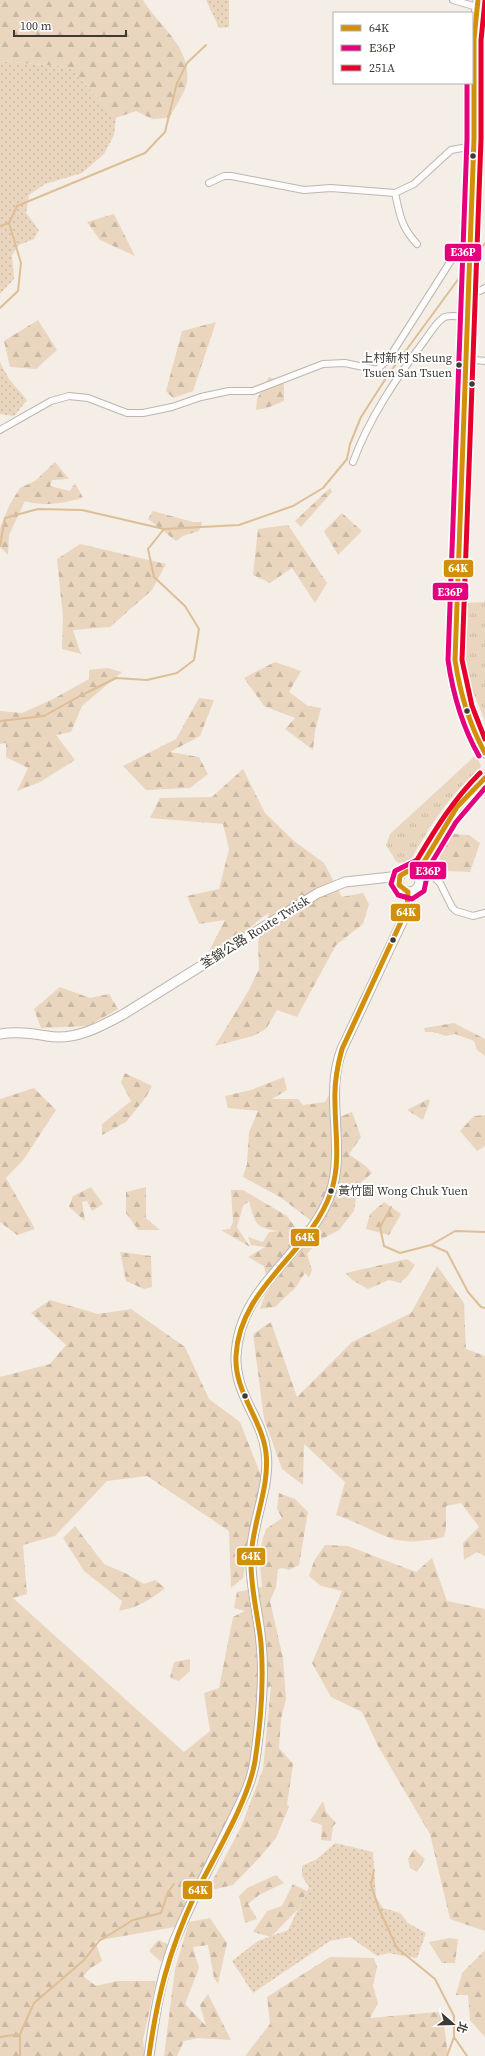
<svg xmlns="http://www.w3.org/2000/svg" width="485" height="2056" viewBox="0 0 485 2056" font-family="'Source Serif 4','Noto Sans TC',serif">
<style>
.grass{fill:url(#grass-dots)}
.forest{fill:url(#forest-firs)}
.park{fill:url(#park-tufts)}
.lines{fill:none;stroke-linecap:round;stroke-linejoin:round}
.stream{stroke:#ddbe95;stroke-width:2}
.minor-casing{stroke:#bbb6b1;stroke-width:8}
.secondary-casing{stroke:#bbb6b1;stroke-width:11}
.minor{stroke:#fdfcfb;stroke-width:6}
.secondary{stroke:#fdfcfb;stroke-width:9}
.bus-1-casing{stroke:#fff;stroke-width:8}
.bus-2-casing{stroke:#fff;stroke-width:8}
.bus-3-casing{stroke:#fff;stroke-width:8}
.bus-1{stroke:#d2900a;stroke-width:5}
.bus-2{stroke:#e5007d;stroke-width:5}
.bus-3{stroke:#e4002b;stroke-width:5}
.bus-dot{fill:#3d3934;stroke:#fff;stroke-width:1.5}
.labels{text-anchor:middle;dominant-baseline:central;stroke-width:4;stroke-linejoin:round;paint-order:stroke}
.bus-label{font-size:12px;fill:#3d3934;stroke:#fff;text-anchor:end}
.street-label{font-size:13px;fill:#3d3934;stroke:#fff}
.line-badge{stroke:#fff;stroke-width:1.5}
.badge-label{font-size:11px;text-anchor:middle;font-weight:bold;fill:#fff}
</style>
<defs>
<pattern id="grass-dots" width="8" height="8" patternUnits="userSpaceOnUse"><rect width="8" height="8" fill="#ead6bf"/><path d="M2 2h.1M6 6h.1" fill="none" stroke="#cab8a5" stroke-width="1.8" stroke-linecap="round"/></pattern>
<pattern id="forest-firs" width="22" height="20" patternUnits="userSpaceOnUse"><rect width="22" height="20" fill="#ead6bf"/><path d="M5 1l3.5 6h-7zM16 11l3.5 6h-7z" fill="#cab8a5"/></pattern>
<pattern id="park-tufts" width="24" height="20" patternUnits="userSpaceOnUse"><rect width="24" height="20" fill="#ead6bf"/><path d="M3 7l-1-3M5 7V3M7 7l1-3M15 17l-1-3M17 17v-4M19 17l1-3" fill="none" stroke="#cab8a5"/></pattern>
</defs>
<rect width="100%" height="100%" fill="#f4eee7"/>
<path class="grass" d="M206,0H229V27L219,28Z
M0,61L69,67L116,118L114,135L104,154L82,173L45,184L29,195L26,213L39,230L34,239L19,245L12,255L14,279L0,294Z
M0,362L9,379L27,400L14,416L0,414Z
M335,1843L373,1852L376,1897L383,1908L400,1913L408,1923L426,1933L417,1958L388,1953L377,1956L350,1937L330,1941L253,1993L232,1961L258,1941L288,1930L309,1887L302,1876V1866L317,1859Z"/>
<path class="forest" d="M0,0H143C160,28 191,46 187,82C185,94 174,108 169,118L152,119L136,111L116,118L69,67L0,61Z
M114,214L135,256L100,240L87,222Z
M38,320L57,350L36,369L10,367L4,341Z
M216,322L193,391L173,398L166,391L182,331Z
M269,377L284,384V401L267,408L256,410L257,399Z
M55,462L69,479L52,480L50,486L70,491L75,483L83,498C63,503 45,507 25,501L9,535L8,555L0,547V528L10,504L20,488L35,481Z
M330,488L332,492L301,527L295,521Z
M153,511L193,522H202L199,531L183,536L176,541L148,519Z
M342,513L362,531L338,555L324,531Z
M288,525L327,583L315,603L292,568L270,583L253,575L258,529Z
M80,544L166,564L152,590L110,627L73,630L81,654L62,649L63,617L57,559Z
M275,662L301,671L289,692L308,706L321,708L315,731L313,750L285,729L295,718L264,706L244,678Z
M108,668L122,672L82,706L71,732L56,735L75,760L40,782L17,791L28,768L6,757V743L0,744V711L22,713L53,699L89,679V670Z
M199,698L214,700L200,736L170,752L199,757L208,774L190,788L146,790L123,766L176,739Z
M243,769L265,813L294,841L324,863L342,897L363,893L369,904L363,924L336,945L297,1017L277,1010L266,1029L253,1036L215,1046L249,990L259,969L258,942L269,913L261,918L245,933L207,955L225,920L199,924L187,896L219,889L229,849L223,824L150,818L160,798L212,797Z
M454,834L469,835L480,843L470,872L447,871L440,867L439,846L446,838Z
M60,987L90,998L109,994L118,1009L88,1026L41,1028L34,1009Z
M454,1023L485,1039V1056L477,1050L474,1041L455,1034L446,1036L433,1032H425L424,1028Z
M125,1073L152,1086L146,1097L126,1122L102,1135V1124L131,1101L121,1082Z
M284,1077L287,1090L272,1099H298L303,1105L325,1102L330,1093V1088L332,1087V1110L342,1116L352,1112L361,1137L349,1154C357,1161 367,1165 372,1173L358,1185L354,1211L339,1230L318,1241L307,1254L312,1270L309,1278L305,1273L296,1287L275,1307L260,1309L265,1295L303,1242L310,1238L318,1226L280,1197L243,1177L247,1164L249,1132L258,1111L228,1108L225,1096L251,1090Z
M34,1088L56,1110L24,1159L6,1178L35,1229L17,1235L0,1222V1099Z
M428,1099L430,1101L423,1120L407,1110Z
M485,1115V1146L477,1151L460,1131L474,1116Z
M91,1187L103,1204L92,1211L87,1201L82,1202L85,1221L69,1207L73,1196Z
M146,1187V1218L160,1230H138L126,1213V1192Z
M231,1190H243L287,1216L298,1231L291,1244L285,1263L266,1276L264,1266L248,1257L265,1247L251,1245L248,1237L263,1242L269,1232L279,1231C255,1228 255,1223 249,1201L243,1206L237,1227L250,1247L221,1230L230,1229L233,1222Z
M384,1202L401,1214L389,1235L366,1229L370,1214Z
M120,1252L151,1256L152,1287L144,1289L126,1281Z
M407,1259L415,1265L408,1276L400,1283L389,1280L368,1289L352,1280L346,1273Z
M437,1266L464,1303L466,1349L485,1356V1556L477,1552L464,1560L463,1543L479,1527L461,1503L446,1506V1529L444,1537C427,1541 407,1544 390,1538C371,1531 355,1521 336,1515L345,1482L304,1444L303,1485L282,1469L264,1419L253,1334L271,1322L297,1397L352,1342L411,1313Z
M50,1300L98,1314L131,1309L185,1347L209,1399L240,1422L262,1478L252,1524L243,1578L231,1588L229,1531L147,1476L107,1481L55,1536L23,1545L27,1594L13,1598L184,1752L210,1731L204,1693L219,1688L233,1617L245,1611L234,1608L237,1592L262,1587L259,1555L263,1538L266,1529L282,1518L277,1509L279,1493L295,1499L308,1512L299,1565L289,1570L282,1568L278,1569L276,1587L270,1601L283,1658L286,1699L281,1719L279,1748L293,1764L287,1805L289,1807L276,1838L260,1857L233,1885L207,1891L241,1827L263,1769L271,1685L263,1694L252,1767L209,1866L175,1927L95,1941L102,1961L91,1968L83,1976L96,1986L117,1981H156L143,2040L145,2056H0V1377L50,1364L66,1345L31,1313Z
M75,1526L104,1564L125,1573L144,1584L155,1580L165,1588C152,1599 137,1608 119,1611L122,1601L84,1571L63,1538Z
M325,1545L348,1546L416,1572L432,1558L447,1601L485,1609V1931L450,1919L430,1834L378,1746L362,1712L331,1697L312,1663L342,1591L321,1586L309,1576L314,1561Z
M190,1659V1671L179,1681L170,1678L174,1662Z
M323,1801L326,1812L336,1823L333,1826L331,1841L321,1840L322,1825L310,1821Z
M414,1849L425,1859L417,1872L410,1868L408,1859Z
M276,1875L284,1883L259,1895L248,1904L257,1919L245,1923L239,1896L247,1888Z
M293,1884L307,1891L298,1909L271,1937L253,1932L267,1911L282,1906Z
M210,1918L227,1943L218,1984L214,1978L208,1945L193,1947L199,1968L185,2004L206,2026L200,2005L208,1994L231,2040L198,2038L184,2041L177,2056H164L175,1969L189,1922Z
M449,1938L458,1939L455,1963H442L429,1942Z
M158,1940L170,1945L161,1962L149,1951Z
M485,1950V2037L470,2020L468,1995H456L462,1973Z
M330,1957L374,1958L377,1967L373,1986L378,2003L370,2018L438,2012L444,2024L448,2056H245L270,2024L267,1997Z"/>
<path class="park" d="M485,602V721L475,696L466,692L460,654L462,603Z
M476,755L481,766L478,771C448,796 429,828 410,861L399,863L396,861L386,845L390,834Z"/>
<g class="lines">
<path class="stream" d="M0,226L9,223L17,206L145,153L165,132L177,83L187,63L206,45
M473,260L485,243
M0,308L18,291L21,263L9,223
M0,546L5,518L38,509L82,510L164,529
M0,721L44,716L80,696L116,678L147,680L177,673L194,660L199,629L185,606L154,577L148,549L164,529L239,525L293,506L323,488L347,459L350,444L361,417L388,375L465,270
M391,1207L380,1227L384,1246L400,1253L431,1245L455,1231L485,1232
M431,1245L447,1252L468,1292L481,1307L485,1308
M374,1870L371,1885L379,1909L397,1948L435,1979L454,2016V2037L467,2056
M0,2037L20,2034
M20,2056V2034L34,2003L84,1960L99,1941L133,1920L161,1913L168,1892L174,1884
M447,2056L454,2037"/>
<g class="minor-casing">
<path id="minor" d="M453,0L477,7
M475,32L485,31
M475,95H485
M474,132L485,133
M209,183L224,176H231L304,190L331,188L395,193L414,184L451,150L474,146
M395,193C400,215 401,227 417,244
M468,292L480,291L485,288
M466,359L485,361
M0,430L51,401L69,396L88,398L127,413H143L172,407L201,397L229,391H253L323,364L345,363L377,370L389,358L452,259L457,254L469,250
M353,462C369,418 397,377 425,340C430,333 436,323 443,318C449,314 460,317 467,317
M422,865L440,883L452,907L456,911L473,916L485,913"/>
</g>
<g class="secondary-casing">
<path id="secondary" d="M478,0C470,52 476,106 473,159C465,326 461,493 455,660C460,694 467,723 485,753
M398 881a11 11 0 1 1 22 0a11 11 0 1 1-22 0Z
M419,877L422,865L457,807L485,778
M0,1034C16,1031 31,1033 47,1036C75,1041 100,1027 124,1014L318,893L345,882L400,876
M149,2056C155,2012 162,1967 181,1926C196,1892 213,1859 230,1825C240,1804 252,1783 255,1760C260,1725 265,1678 261,1643C259,1615 250,1586 251,1558C251,1523 271,1486 266,1452C262,1417 235,1397 236,1356C239,1283 310,1254 331,1192C346,1145 324,1095 342,1049L403,920L413,891"/>
</g>
<use href="#minor" class="minor"/>
<use href="#secondary" class="secondary"/>
<g class="bus-1-casing">
<path id="bus-1" d="M478,0L474,39V139L455,660C460,693 469,724 485,753
M149,2056C157,1997 169,1951 194,1897C213,1858 248,1803 255,1761C261,1722 264,1682 261,1643C258,1615 250,1587 251,1558C252,1523 270,1488 266,1453C262,1419 234,1392 236,1356C239,1287 310,1254 331,1192C341,1163 335,1132 335,1102C334,1083 337,1067 342,1049L407,909L408,892L399,885L400,876C407,870 414,870 422,865L457,807L485,778"/>
</g>
<g class="bus-2-casing">
<path id="bus-2" d="M467,83V139L448,660C453,695 462,726 479,756
M417,860L395,871L391,884L398,895L412,899L424,891L429,867L456,822L485,788"/>
</g>
<g class="bus-3-casing">
<path id="bus-3" d="M485,1L481,40V139L462,660L472,706L485,739
M417,860C436,828 454,799 480,773"/>
</g>
<use href="#bus-1" class="bus-1"/>
<use href="#bus-2" class="bus-2"/>
<use href="#bus-3" class="bus-3"/>
</g>
<g class="bus-dot">
<circle cx="473" cy="156" r="3.5"/>
<circle cx="459" cy="365" r="3.5"/>
<circle cx="472" cy="384" r="3.5"/>
<circle cx="467" cy="711" r="3.5"/>
<circle cx="393" cy="940" r="3.5"/>
<circle cx="331" cy="1191" r="3.5"/>
<circle cx="245" cy="1396" r="3.5"/>
</g>
<g class="labels">
<g class="bus-label">
<text x="452" y="358">上村新村 Sheung<tspan x="452" dy="15">Tsuen San Tsuen</tspan></text>
<text x="338" y="1191" text-anchor="start">黃竹園 Wong Chuk Yuen</text>
</g>
<g class="street-label">
<text transform="translate(255 932) rotate(-32)">荃錦公路 Route Twisk</text>
</g>
</g>
<g class="line-badge">
<rect x="444" y="243" width="38" height="19" rx="4" fill="#e5007d"/>
<rect x="443" y="559" width="31" height="19" rx="4" fill="#d2900a"/>
<rect x="432" y="582" width="37" height="19" rx="4" fill="#e5007d"/>
<rect x="409" y="861" width="38" height="19" rx="4" fill="#e5007d"/>
<rect x="390" y="903" width="31" height="19" rx="4" fill="#d2900a"/>
<rect x="290" y="1228" width="30" height="19" rx="4" fill="#d2900a"/>
<rect x="236" y="1547" width="30" height="19" rx="4" fill="#d2900a"/>
<rect x="182" y="1880" width="31" height="20" rx="4" fill="#d2900a"/>
</g>
<g class="badge-label">
<text x="463" y="256">E36P</text>
<text x="458" y="572">64K</text>
<text x="450" y="596">E36P</text>
<text x="428" y="875">E36P</text>
<text x="406" y="916">64K</text>
<text x="305" y="1241">64K</text>
<text x="251" y="1560">64K</text>
<text x="198" y="1894">64K</text>
</g>
<rect x="333" y="12" width="140" height="72" fill="#ffffff" stroke="#b1b0ae"/>
<rect x="341" y="25" width="20" height="6" fill="#d2900a" stroke="#b1b0ae"/>
<text x="369" y="32" font-size="12" fill="#3d3934">64K</text>
<rect x="341" y="45" width="20" height="6" fill="#e5007d" stroke="#b1b0ae"/>
<text x="369" y="52" font-size="12" fill="#3d3934">E36P</text>
<rect x="341" y="65" width="20" height="6" fill="#e4002b" stroke="#b1b0ae"/>
<text x="369" y="72" font-size="12" fill="#3d3934">251A</text>
<g transform="translate(453 2024) rotate(110)" stroke="#ffffff" stroke-width="3" paint-order="stroke">
<path d="M0-3L7 15L0 10L-7 15Z" fill="#3d3934"/>
<text y="-6" font-size="11" font-weight="bold" text-anchor="middle" fill="#3d3934">北</text>
</g>
<path d="M14 30v6h112v-6" fill="none" stroke="#3d3934" stroke-width="2"/>
<text x="20" y="30" font-size="12" fill="#3d3934" stroke="#ffffff" stroke-width="3" paint-order="stroke">100 m</text>
</svg>
